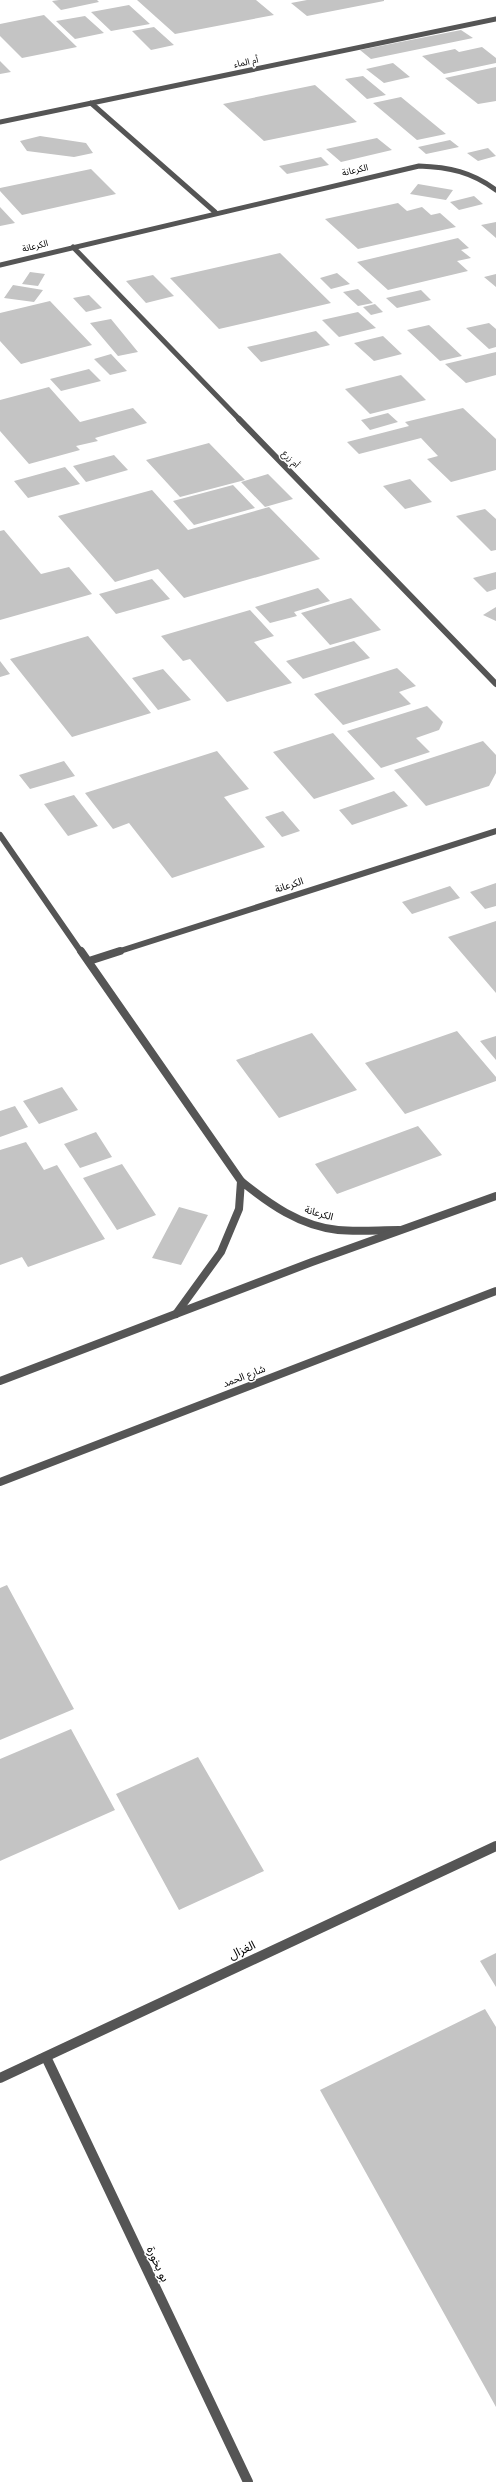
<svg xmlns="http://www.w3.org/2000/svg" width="496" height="2482" viewBox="0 0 496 2482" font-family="Arial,'Noto Sans Arabic',sans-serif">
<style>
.building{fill:#c4c4c4}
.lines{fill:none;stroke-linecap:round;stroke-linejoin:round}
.minor-far3{stroke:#555;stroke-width:5}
.minor-far2{stroke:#555;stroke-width:6}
.minor-far1{stroke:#555;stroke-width:8}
.minor{stroke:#555;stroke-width:10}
.tertiary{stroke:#555;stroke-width:8}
.labels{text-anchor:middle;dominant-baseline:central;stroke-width:3;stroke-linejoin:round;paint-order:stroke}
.far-street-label{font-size:9px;fill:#000;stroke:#fff}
.street-label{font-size:10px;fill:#000;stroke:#fff}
.near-street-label{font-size:12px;fill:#000;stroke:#fff}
</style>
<rect width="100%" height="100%" fill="#fff"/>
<path class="building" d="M59,0H97L99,2L61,10L52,1Z
M137,0H256L274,15L175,34Z
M307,0H384V1L307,16L291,3Z
M129,5L150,24L111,31L91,12Z
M44,15L77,47L22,58L0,36V24Z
M85,16L104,33L75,39L56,21Z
M154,27L174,45L151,50L132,31Z
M461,30L473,38L371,59L360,50Z
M482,47L496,58V63L444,74L422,56L455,49L459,52Z
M0,61L11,72L0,74Z
M393,63L410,77L384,83L366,69Z
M496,67V101L478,104L445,78Z
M363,76L386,95L367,99L345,79Z
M315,85L357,122L264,141L223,104Z
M401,97L446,134L417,140L373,103Z
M40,136L86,143L93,153L74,157L27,151L20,141Z
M377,138L392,150L341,162L326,149Z
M450,140L459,147L426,154L418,147Z
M488,148L496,156L478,161L467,153Z
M321,157L329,165L287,174L279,166Z
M91,169L116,194L22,215L0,191V188Z
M418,184L453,190L446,200L410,194Z
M474,196L483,204L459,210L450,202Z
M398,203L407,211L422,207L431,215L440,213L456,227L358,249L325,219Z
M0,207L15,223L0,226Z
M496,222V238L481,225Z
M458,238L469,248L461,250L471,258L457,261L468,271L388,290L357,262Z
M280,253L331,303L219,329L170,278Z
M30,272L45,274L38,286L22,284Z
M337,273L350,284L331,289L320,278Z
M496,274V287L484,277Z
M153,275L174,296L146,303L126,281Z
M13,285L43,290L34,302L4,298Z
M358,289L373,303L358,306L343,292Z
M421,290L431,300L397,308L386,298Z
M89,295L102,308L86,312L73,298Z
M50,301L92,345L21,364L0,341V313Z
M375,304L383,312L371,315L363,307Z
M358,312L376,328L339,337L322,320Z
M111,319L138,352L118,356L90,323Z
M489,323L496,329V347L489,349L466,328Z
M429,325L462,356L440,361L407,330Z
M316,331L330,345L261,362L247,347Z
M383,336L402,354L374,361L354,343Z
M496,352V375L466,383L445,364Z
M111,354L127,371L110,375L94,359Z
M89,369L101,381L61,391L50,379Z
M401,375L426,400L370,414L345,389Z
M49,387L80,422L133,408L147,423L95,438L98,441L76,446L80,450L29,464L0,431V400Z
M463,408L496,439V470L451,482L427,459L438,456L421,438L359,454L347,442L409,426L405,422Z
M388,413L398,422L370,430L361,420Z
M209,443L245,480L180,497L146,460Z
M114,455L128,470L86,482L73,466Z
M65,467L80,484L28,498L14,481Z
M268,474L293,499L265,507L241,482Z
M410,479L432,502L405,509L383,486Z
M233,485L255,508L194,525L173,501Z
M152,490L188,530L269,507L320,559L184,598L158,569L115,582L58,516Z
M485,509L496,519V550L491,551L456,516Z
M4,530L41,574L69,567L92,594L0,620V531Z
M496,572V589L487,592L473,578Z
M152,579L170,599L116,614L99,594Z
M318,588L330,601L294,612L297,616L270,623L255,607Z
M351,598L381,630L330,645L301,613Z
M496,607V621L483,615Z
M250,610L274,636L254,642L292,683L227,702L190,659L183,661L161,636Z
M88,636L151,713L72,737L10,659Z
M354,641L370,658L303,679L286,661Z
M0,661L10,674L0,677Z
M397,668L416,686L399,692L411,704L343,725L314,694Z
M163,669L191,700L158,710L132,678Z
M427,706L443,722L439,730L416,738L430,752L381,768L347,731Z
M333,733L375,779L314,799L273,752Z
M483,741L496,755V773L489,786L426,806L394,770Z
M217,751L249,789L224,797L265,847L172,878L129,823L113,829L85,793Z
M64,761L75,776L30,789L19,775Z
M394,791L408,806L352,825L339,810Z
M74,795L98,826L68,836L44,804Z
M283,811L300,831L282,837L265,817Z
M496,883V906L485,909L470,892Z
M450,886L460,898L412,914L402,902Z
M496,921V993L448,937Z
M457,1031L496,1077V1081L405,1114L365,1063Z
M312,1033L357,1090L279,1118L236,1060Z
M496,1036V1060L480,1041Z
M62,1087L78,1110L39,1124L23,1101Z
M15,1106L28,1127L0,1137V1111Z
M418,1126L442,1155L337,1194L315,1164Z
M96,1132L112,1157L80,1168L64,1144Z
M26,1142L44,1170L57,1165L105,1239L28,1267L22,1257L0,1265V1150Z
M122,1164L156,1215L117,1230L83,1178Z
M179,1207L208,1215L181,1265L152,1258Z
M7,1585L74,1709L0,1740V1588Z
M71,1729L115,1810L0,1861V1759Z
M198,1757L264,1871L179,1910L116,1794Z
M496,1953V1987L480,1961Z
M485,2009L496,2027V2407L320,2090Z"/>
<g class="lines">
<path class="minor-far3" d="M91,103L215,212
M0,122L496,19
M73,247L240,420
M0,265L419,166C449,167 472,172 496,190"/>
<path class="minor-far2" d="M239,419L496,684
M0,835L81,952
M117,952L496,831"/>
<path class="minor-far1" d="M81,951L241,1181C269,1204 300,1226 338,1230C358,1232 379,1230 399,1230
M89,961L120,951
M176,1314L221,1252L239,1209L241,1181"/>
<path class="minor" d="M46,2057L248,2482
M0,2078L496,1846"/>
<path class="tertiary" d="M0,1381L312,1262L496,1196
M0,1482L496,1291"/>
</g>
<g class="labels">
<g class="far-street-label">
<text transform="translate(246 62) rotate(-12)">أم الماء</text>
<text transform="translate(355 170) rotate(-13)">الكرعانة</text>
<text transform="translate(35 246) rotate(-14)">الكرعانة</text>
<text transform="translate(291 459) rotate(46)">أم زرع</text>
</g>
<g class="street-label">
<text transform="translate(289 885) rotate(-18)">الكرعانة</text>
<text transform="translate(319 1213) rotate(16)">الكرعانة</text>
<text transform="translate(244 1376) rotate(-21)">شارع الحمد</text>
</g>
<g class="near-street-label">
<text transform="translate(242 1950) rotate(-25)">الغزال</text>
<text transform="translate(158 2264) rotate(65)">بو بخورة</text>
</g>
</g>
</svg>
